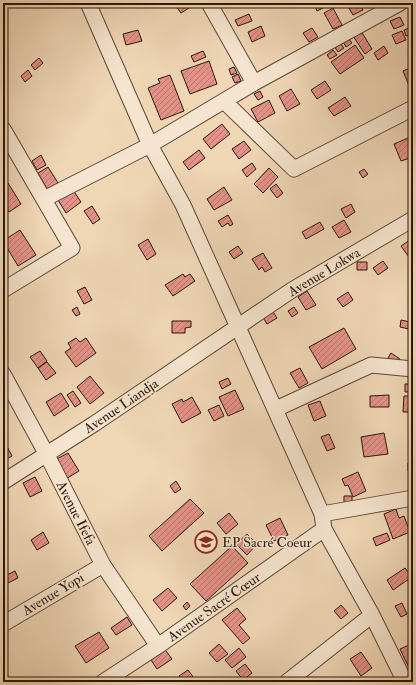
<svg xmlns="http://www.w3.org/2000/svg" width="416" height="685" viewBox="0 0 416 685" font-family="'IM FELL Double Pica',serif">
<style>
.building{fill:url(#building-hatch);stroke:#2d1506}
.lines{fill:none;stroke-linecap:round;stroke-linejoin:round}
.minor-casing{stroke:#5e4532;stroke-width:17}
.minor{stroke:#f5e4cf;stroke-width:15}
.labels{text-anchor:middle;dominant-baseline:central;stroke-width:3;stroke-linejoin:round;paint-order:stroke}
.street-label{font-size:14px;fill:#2d1506;stroke:#f5e4cf}
.poi-label{font-size:14px;fill:#2d1506;stroke:#f5e4cf;text-anchor:start}
</style>
<defs>
<pattern id="building-hatch" width="6" height="6" patternUnits="userSpaceOnUse"><rect width="6" height="6" fill="#e49289"/><path d="M-1 1l2-2M0 6l6-6M5 7l2-2" fill="none" stroke="#b9766e"/></pattern>
</defs>
<rect width="100%" height="100%" fill="#efd6b5"/>
<filter id="stains"><feTurbulence type="fractalNoise" baseFrequency=".005" numOctaves="4"/><feColorMatrix values="0 0 0 0 .2 0 0 0 0 .09 0 0 0 0 .02 0 0 0 .5 -.17"/></filter>
<radialGradient id="worn" r=".72"><stop offset=".6" stop-color="#630" stop-opacity="0"/><stop offset="1" stop-color="#630" stop-opacity=".3"/></radialGradient>
<path class="building" d="M174,3H197L181,13Z
M321,3L323,8L317,11L314,4Z
M346,3H359L363,10L353,15Z
M333,8L342,25L333,29L324,13Z
M249,14L252,21L238,26L235,20Z
M400,17L404,25L394,29L390,21Z
M261,26L265,36L252,42L248,32Z
M312,28L318,37L309,42L303,33Z
M409,28L411,34L406,36L404,30Z
M138,30L142,41L126,45L123,34Z
M361,31L372,49L365,54L353,36Z
M402,31L406,40L396,44L392,35Z
M348,38L352,43L346,47L343,42Z
M339,42L344,48L338,52L334,46Z
M355,45L364,58L340,74L331,62Z
M384,46L388,53L378,60L374,53Z
M333,50L337,55L330,59L327,55Z
M203,51L206,57L194,62L191,56Z
M39,58L43,63L35,70L31,65Z
M209,61L217,84L190,94L181,71Z
M234,67L237,73L231,75L229,69Z
M413,67V87L410,88L403,71Z
M28,70L32,76L25,82L21,76Z
M238,74L241,81L235,83L232,77Z
M170,75L184,111L161,120L148,88L160,83L158,79Z
M325,81L331,90L317,99L311,90Z
M291,89L300,104L287,111L279,96Z
M260,91L263,97L258,100L254,94Z
M345,97L351,106L334,116L328,108Z
M269,100L275,113L258,122L251,109Z
M222,124L230,134L211,149L203,139Z
M413,136V157L401,161L394,144Z
M244,141L251,150L239,159L232,149Z
M199,150L205,158L189,170L183,162Z
M41,155L46,165L37,170L32,161Z
M252,163L256,169L247,177L242,170Z
M48,167L58,183L47,189L38,173Z
M269,168L278,177L263,193L254,184Z
M364,169L368,174L363,178L359,172Z
M8,183L21,204L9,212L3,203V186Z
M276,184L283,193L277,198L270,189Z
M224,187L232,200L214,210L207,199Z
M73,190L81,202L66,213L58,200Z
M351,204L355,212L346,218L341,209Z
M92,206L100,219L93,224L84,211Z
M228,215L233,224L230,226L228,223L222,227L218,221Z
M344,220L351,232L339,238L332,227Z
M320,222L324,229L306,239L302,232Z
M20,230L36,255L18,266L3,241Z
M413,238V259L411,260L401,246Z
M148,239L156,254L147,260L138,245Z
M238,246L243,253L234,259L229,252Z
M263,253L272,268L265,272L262,267L259,270L252,259Z
M383,261L388,268L378,275L373,268Z
M357,262H367V270H357Z
M183,274L185,277L190,274L195,281L173,296L165,285Z
M85,287L92,300L84,304L77,291Z
M307,291L316,305L306,310L298,297Z
M348,292L353,300L343,307L337,299Z
M77,307L80,314L76,316L72,310Z
M294,307L298,313L292,317L288,311Z
M272,310L277,318L267,324L262,316Z
M401,320L410,322L409,329L400,327Z
M172,321H191V327L185,328V333H172Z
M344,328L356,349L322,369L309,347Z
M76,338L80,342L86,338L96,353L76,367L65,352L71,348L68,343Z
M40,351L47,361L38,368L30,357Z
M391,353L400,359L398,363L388,358Z
M47,362L56,373L46,380L38,368Z
M300,368L308,383L299,388L290,373Z
M90,376L104,393L90,404L77,387Z
M228,378L231,384L222,389L219,382Z
M405,384H413V392H405Z
M235,390L244,409L228,416L219,397Z
M73,391L81,403L75,407L67,395Z
M61,393L69,406L54,416L46,402Z
M389,395V407H370V396Z
M404,396H413V412H403Z
M192,397L201,413L182,423L172,404L182,399L183,402Z
M320,401L326,416L314,421L308,405Z
M219,405L224,416L214,421L208,410Z
M384,433L388,454L364,457L361,437Z
M329,434L335,448L327,451L321,437Z
M3,439L12,456L3,461Z
M68,453L79,471L64,480L53,461Z
M408,463H413V471H408Z
M358,472L366,491L353,497L348,485L345,486L342,479Z
M35,477L42,491L30,497L23,483Z
M176,481L181,489L175,493L170,486Z
M344,496H352V502L344,503Z
M190,499L204,513L162,551L149,536Z
M396,509L399,518L404,516L410,532L393,539L384,514Z
M229,513L238,524L226,534L217,523Z
M280,518L288,535L274,541L266,525Z
M43,532L49,543L37,550L31,540Z
M387,533L390,540L376,546L373,538Z
M247,534L257,544L247,555L236,544Z
M232,546L248,563L206,601L190,584Z
M405,568L412,577L393,590L387,580Z
M15,571L18,578L6,584L3,577Z
M168,588L177,598L162,611L153,600Z
M187,602L190,606L186,610L183,606Z
M402,603L407,614L401,617L395,606Z
M341,605L348,613L341,619L334,611Z
M237,608L246,619L239,625L250,638L243,644L222,620Z
M127,617L132,625L116,635L111,628Z
M99,632L109,648L86,663L75,646Z
M219,644L228,654L217,662L209,653Z
M409,645L413,655V664L408,666L400,649Z
M163,647L172,659L157,669L149,657Z
M239,648L246,657L232,668L225,660Z
M361,652L372,668L361,676L350,659Z
M245,664L252,673L243,680L236,671Z
M188,670L197,682H183L179,676Z"/>
<g class="lines">
<g class="minor-casing">
<path id="minor" d="M88,3L150,145L183,205L322,514L324,529L372,615L405,682
M209,3L254,83
M225,102L294,169L413,108
M3,129L72,248L3,290
M44,199L150,145L254,83L400,3
M3,374L47,455L103,565L158,646
M276,409L371,365L413,369
M3,482L94,424L292,290L413,219
M322,514L413,498
M3,624L103,565
M103,682L158,646L324,529
M287,682L372,615"/>
</g>
<use href="#minor" class="minor"/>
</g>
<defs>
<g id="school-ring" transform="scale(1.15)"><circle r="9.5" fill="#f5e4cf" stroke="#8f2418" stroke-width="1.5"/><path d="M0-5L7-2L0 1L-7-2ZM-4 1L0 2.5L4 1V4Q0 6-4 4Z" fill="#8f2418"/></g>
</defs>
<g fill-rule="evenodd">
<use href="#school-ring" x="206" y="542"/>
</g>
<g class="labels">
<g class="street-label">
<text transform="translate(324 272) rotate(-31)">Avenue Lokwa</text>
<text transform="translate(121 406) rotate(-34)">Avenue Liandja</text>
<text transform="translate(76 513) rotate(63)">Avenue Ifefa</text>
<text transform="translate(53 594) rotate(-31)">Avenue Yopi</text>
<text transform="translate(214 607) rotate(-35)">Avenue Sacré Cœur</text>
</g>
<g class="poi-label">
<text x="222" y="542">EP Sacré Coeur</text>
</g>
</g>
<rect width="416" height="685" fill="none" stroke="#efd6b5" stroke-width="16"/>
<rect x="4" y="4" width="408" height="677" fill="none" stroke="#2d1506" stroke-width="2"/>
<rect x="8" y="8" width="400" height="669" fill="none" stroke="#2d1506"/>
<rect width="100%" height="100%" filter="url(#stains)"/>
<rect width="100%" height="100%" fill="url(#worn)"/>
</svg>
